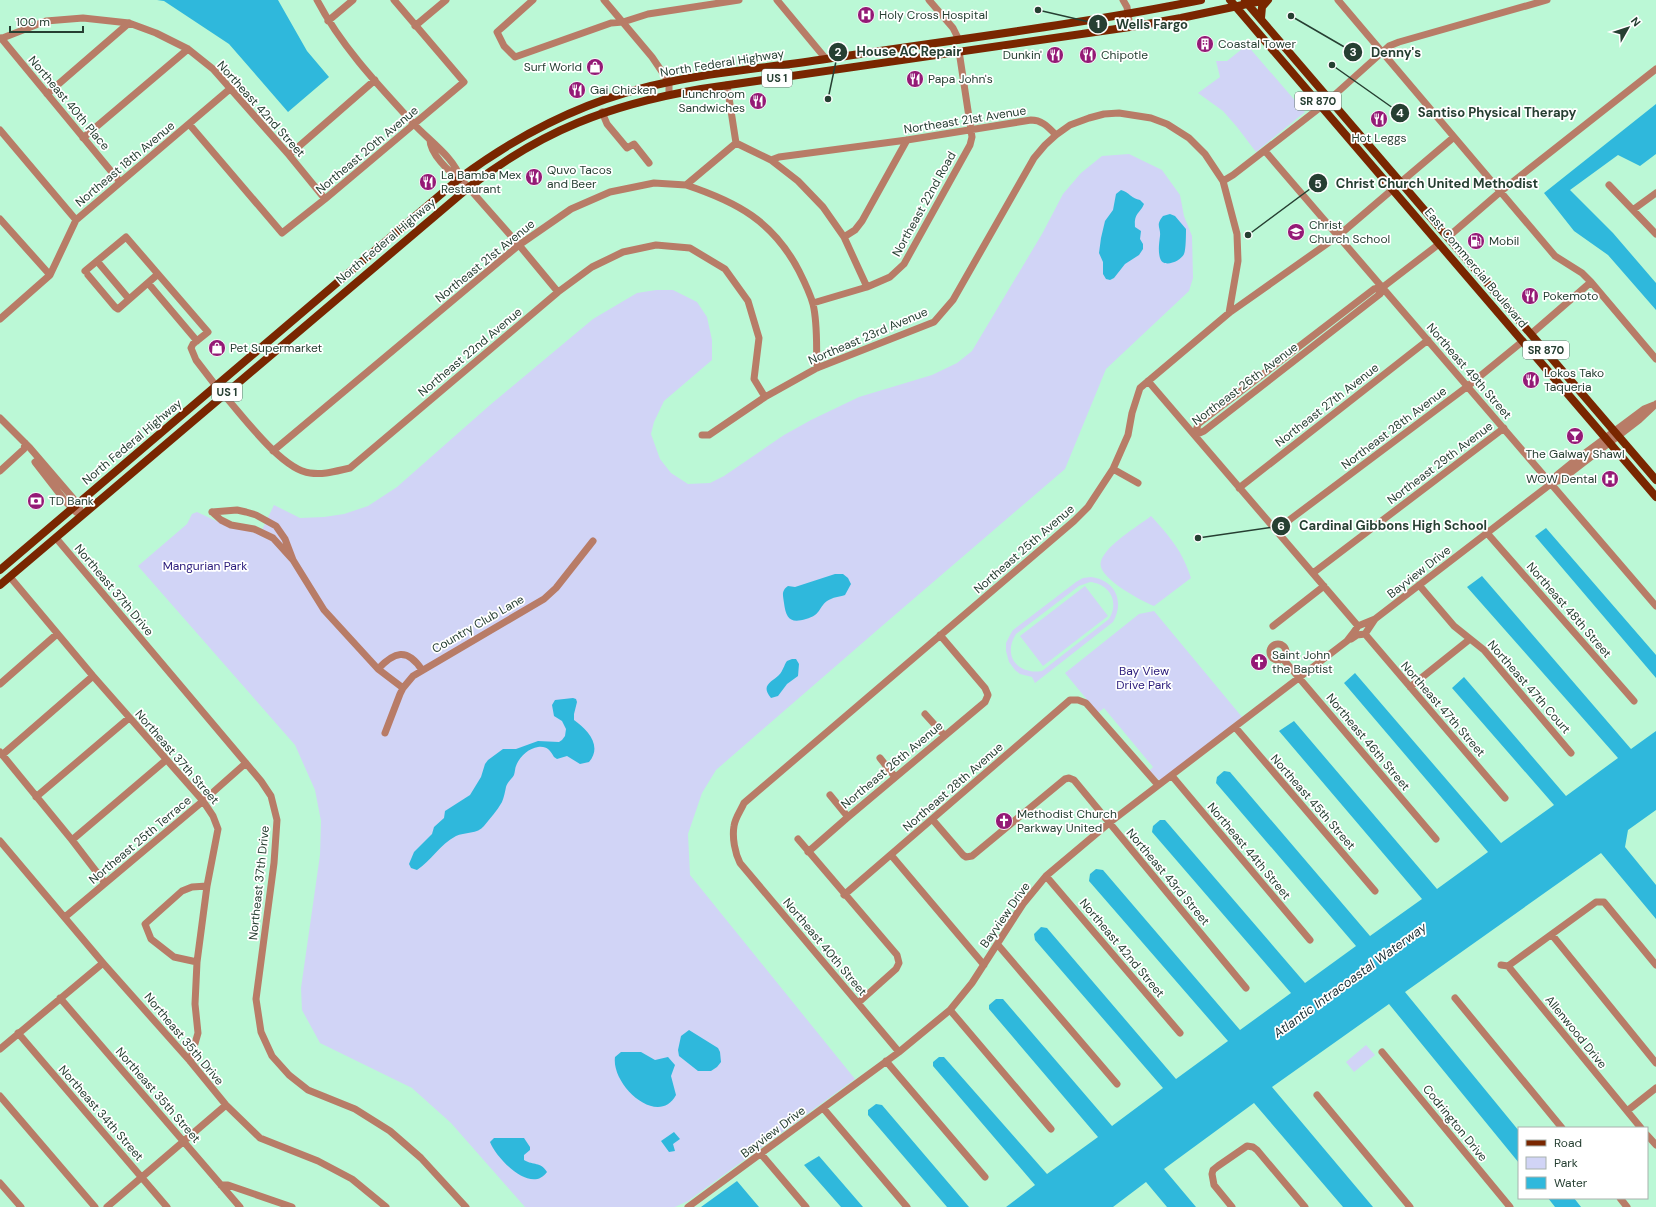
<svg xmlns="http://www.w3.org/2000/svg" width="1656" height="1207" viewBox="0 0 1656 1207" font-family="'DM Sans',sans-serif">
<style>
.green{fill:#d1d4f6;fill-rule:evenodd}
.water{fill:#2fb8dc}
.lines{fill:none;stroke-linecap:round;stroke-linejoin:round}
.minor{stroke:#b87c67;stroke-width:7}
.major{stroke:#792600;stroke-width:8}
.labels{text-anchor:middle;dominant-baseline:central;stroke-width:3.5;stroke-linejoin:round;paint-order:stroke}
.shield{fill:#fff;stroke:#677970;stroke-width:1}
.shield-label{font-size:11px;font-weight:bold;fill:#263f32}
.poi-label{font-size:12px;fill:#263f32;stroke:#fff;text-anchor:start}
.street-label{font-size:12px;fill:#263f32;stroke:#fff}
.park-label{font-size:12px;fill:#2a1b7b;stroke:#fff}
.water-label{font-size:13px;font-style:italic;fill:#182e35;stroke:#fff}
.leader{fill:none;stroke:#263f32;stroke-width:1.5}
.callout-dot{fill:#263f32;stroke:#fff;stroke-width:1.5}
.mark-label{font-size:12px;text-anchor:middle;font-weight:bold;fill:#fff}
.callout-label{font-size:13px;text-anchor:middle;font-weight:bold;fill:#263f32;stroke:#fff;stroke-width:3.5;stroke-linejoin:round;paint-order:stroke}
</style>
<rect width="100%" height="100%" fill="#bbf8d6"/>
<path class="green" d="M1247,45L1305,112L1256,152L1237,127L1223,111L1198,93L1220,77L1216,61H1227Z
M1129,154L1162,170L1180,195L1184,216L1192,236L1193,278L1189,291L1106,369L1065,469L882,626L716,770L702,793L688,834L690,875L855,1079L688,1201L675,1207H525L451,1123L412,1088L320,1043L302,1010L301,988L320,855L321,821L315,790L295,745L138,566L187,524L192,514L197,512L227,526L260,534L274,505L300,518L324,517L344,514L368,506L397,487L490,405L593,319L637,293L656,290H673L697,302L707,317L712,340V360L664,401L654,422L651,434L660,459L671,473L688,484L710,483L724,476L784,435L811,420L859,397L932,375L957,363L972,351L1042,234L1063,194L1081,173L1102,156Z
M1151,516C1170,537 1182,550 1191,578L1154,606C1142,601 1095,577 1101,561C1107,544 1137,527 1151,516Z
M1091,577C1115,580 1125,601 1113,622L1035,683L1032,677L1020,674L1015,670L1009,662L1006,651V643L1010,635L1013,630L1076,582L1083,578ZM1090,582C1109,584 1120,601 1109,619L1042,671C1018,675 1002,656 1016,634L1079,586Z
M1085,586L1108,616L1043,666L1020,636Z
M1154,611L1242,717L1163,779L1159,780L1149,771L1153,767L1104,708L1098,713L1065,673L1139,614Z
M1366,1045L1375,1055L1354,1072L1346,1062Z"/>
<path class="water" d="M157,0H278L307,51L329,77L288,112L229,44L164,1Z
M1656,104V154L1640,166L1618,155L1570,190L1613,233L1656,283V310L1608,255L1574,231L1544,193Z
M1121,190C1129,192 1132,199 1140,200L1144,204C1140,214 1134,212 1135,227L1141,231L1140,239L1143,244V249L1139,255L1125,264L1114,278L1110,280L1106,279L1103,274V262L1099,253L1101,238L1105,221L1113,210L1116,194Z
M1170,214L1175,216L1186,229C1186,233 1186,250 1184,254C1181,261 1163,269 1160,258C1158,251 1159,244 1160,236C1161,227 1155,226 1163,216Z
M1546,528L1656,655V678L1535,536Z
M835,574H843L848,578L851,584L845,595C839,597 833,597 827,601C818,608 821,615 806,619C790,624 786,618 784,603C783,595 781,591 788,586L795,587Z
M1482,576L1631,749L1656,731V810L1628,830L1625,847L1656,885V919L1601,853L1405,992L1519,1131V1163L1389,1004L1272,1087L1373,1207H1343L1254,1103L1164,1169L1196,1207H1167L1146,1182L1113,1207H1006L1035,1185L933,1066V1062L939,1057H944L1047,1174L1098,1137L989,1009V1005L996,999H1003L1112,1126L1163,1088L1035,940L1034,934L1041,927L1047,928L1176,1079L1228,1041L1089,881L1090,874L1096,869L1103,870L1240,1030L1291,993L1152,832L1153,826L1160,820H1165L1305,983L1356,946L1216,783L1217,777L1224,771L1230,772L1370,936L1422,899L1279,731L1294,721L1437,889L1488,852L1344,683L1355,673L1501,843L1554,805L1452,688L1464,677L1566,796L1618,758L1467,587Z
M792,659H796L799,664L798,676L787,684L778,696L771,698C760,685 772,682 779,675C783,671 784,665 787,661Z
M573,698L576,699L577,702L574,714V720C587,729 603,746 589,762L580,764L567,756L557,759L554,757C550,750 547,746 538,747C529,748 519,757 516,766C515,768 515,772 514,775C512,779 507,782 506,787C505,792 504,797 502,802C497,811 490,818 484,826C478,834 464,832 456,836C440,844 431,861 417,870L411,868L409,864L414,852L432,834L434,827L444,818L445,811L470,795L481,777L485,764L488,760L503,749H516L538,741L559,742L562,740L565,736L566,729L562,721L554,716L552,705L555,700Z
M689,1030L718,1048L720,1052L721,1062L717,1067L711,1071H698L679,1056L678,1050L681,1036Z
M621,1052H641L655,1060L668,1057L675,1065L671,1076L676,1095C658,1128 611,1085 615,1057Z
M876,1104L882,1105L969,1207H947L868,1115V1110Z
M674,1132L680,1139L673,1144L675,1151L669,1152L661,1141Z
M494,1138H524L530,1147V1150L524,1155V1160C534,1166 540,1161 547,1172C531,1195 496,1158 490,1142Z
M819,1156L863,1207H841L804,1165Z
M737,1181L759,1207H701Z
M1548,1198H1574L1581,1207H1555Z"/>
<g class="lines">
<path class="minor" d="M317,0C341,46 378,85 413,123C427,139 455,158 460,178
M533,0L497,32L504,46L515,57L611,23L623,22L648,14L739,0
M604,0L652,57L669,82V94
M777,0L826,59
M929,0L953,28L959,40
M1123,0L1127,7L1130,27
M1338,0L1555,256L1582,273L1591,282L1656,359
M328,21L353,0
M415,26L446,0
M1,38L120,182
M0,39L46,21L83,18L129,23L156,33L188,49L213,69L289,155L325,199
M727,85L736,143
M47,94L129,23
M1330,99L1389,46L1399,42L1547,0
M602,112L607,124L627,148L634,144L649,163
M189,124L282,233L325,199L464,82L394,0
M0,130L76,220
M83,138L188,49
M430,140C430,153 449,173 460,178L519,245L558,292
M736,143L771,160L798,181L823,207L844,237L867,287
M1265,151L1656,606
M289,155L375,80
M771,160L779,157L907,140L1031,120C1042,120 1048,127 1056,135L1070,125L1089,118L1104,114L1119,113L1151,118L1167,124L1189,138L1205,154L1223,181L1237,234L1238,261L1229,313
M1223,181L1233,175L1322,106
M1401,182L1454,137
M686,185C737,202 773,221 799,271C804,281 810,293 813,304C818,325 816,347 817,368
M1609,185L1656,234
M1634,209L1656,193
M0,219L50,275
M844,237L855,230L862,221L907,140
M1448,237L1500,192L1656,69
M97,261L129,299
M85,271L126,237L208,332L193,344L191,348L196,360L216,386
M88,275L115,307L118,309L158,274
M148,283L197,341
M813,303L867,287L890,277L904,264L970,145L972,137L959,51
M0,319L50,275L76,220L231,88
M1531,334L1591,282
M1148,381L1358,626
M224,395C242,415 282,470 310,473C324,475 336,471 350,468L558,292L592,267L623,252L656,245L690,248L725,269L748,301L759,338L754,379L765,397
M0,418L30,448L78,504L82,515
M702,435H709L765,397L817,368L934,322L953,300L1034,158L1045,145L1056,135
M1195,435L1198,424L1374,289L1383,287L1439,244
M1195,435L1204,431L1380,294L1383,287
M273,451L519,245L571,209L610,192L654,183L686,185L736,143
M35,462L66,502L76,512
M1113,469L1138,483
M0,471L24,449L25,443
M1552,483L1557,475L1573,462L1644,409L1654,405
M1239,488L1428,340
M212,512L237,510L246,512L256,515L276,526L285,539L293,560L324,610L378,669L403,688
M212,512L221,520L231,525L254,529L273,538L292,559
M1276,530L1468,386L1523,341
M1487,533L1634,701
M56,538L261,781L271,796L277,820L274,863L256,999L261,1032L272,1056L289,1075L308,1090L355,1109L390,1131L421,1158L466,1207
M1313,573L1504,428
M10,577L93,676L203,801L213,816L218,829L207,886L197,962L195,1004L198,1033L190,1061
M1419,585L1454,626L1484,650L1571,753
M1273,626L1324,586
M1365,634L1505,798
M1351,639L1357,635L1365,634L1375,619L1552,483L1561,480L1639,420L1656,404
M1270 652a8 8 0 1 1 16 0a8 8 0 1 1-16 0Z
M1283,659L1436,839
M378,669C394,652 407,647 422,670
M0,684L57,634
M1410,687L1470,639
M925,714L944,735
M1235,727L1375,891
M385,733L400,694L403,688L413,676L544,599L556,588L593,541
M0,752L72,840L105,883
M2,755L93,676
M880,758L895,777
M1172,776L1310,940
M830,795L848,817
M36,797L129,718
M932,819L963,855L966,857L972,856L1065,779L1069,778L1074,780L1246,988
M798,839L897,955L899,963L896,969L858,1003
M72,840L166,760
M0,841L103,963L190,1061L226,1105L260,1138L318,1161L352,1179L386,1207
M808,852L848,817L985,702L988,695L985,688L940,635
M891,855L984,965
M1046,876L1180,1033
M844,895L1070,700H1078L1086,703L1158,785
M65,917L203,801L246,763
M1552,935L1656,1063
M998,945L1117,1084
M197,962L174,957L151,939L145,924L182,891L192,887L207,886
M1501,965L1508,966L1641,1128
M1508,966L1596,902H1604L1656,965
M60,998L240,1207
M1455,998L1562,1128
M950,1010L1051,1129
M18,1033L167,1207
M0,1049L103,963
M899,1052L740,863C735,853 732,838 734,826C735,818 741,810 744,803C854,709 964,615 1074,521L1088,507L1113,469L1128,435L1132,413L1140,388L1229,313L1338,236L1393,189
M1382,1052L1510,1207
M886,1061L985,1177
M1317,1095L1410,1207
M0,1096L95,1207
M823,1108L907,1207
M1627,1111L1656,1088
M1647,1135L1656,1145
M761,1154L806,1207
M0,1183L21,1207
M221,1185H228L292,1207
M1620,1198L1627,1207
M107,1207L226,1105
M688,1207L899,1052L950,1010L972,983L1023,904L1046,876L1109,823L1347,641L1354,632L1358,626L1375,619
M1232,1207L1214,1185L1212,1174L1213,1170L1218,1166L1247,1146L1253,1147L1257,1150L1305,1207"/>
<path class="major" d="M1230,0L1656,497
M1245,1L1656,480
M1261,18L1262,7L1268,0
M0,570L460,178C522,132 592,97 669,82C721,71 774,67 826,59C951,40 1077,25 1201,0
M0,585L468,188C542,130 609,105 701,89L1130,27L1181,18L1266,0"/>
</g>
<defs>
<g id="hospital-disc" transform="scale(0.9)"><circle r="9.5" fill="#941a76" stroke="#fff"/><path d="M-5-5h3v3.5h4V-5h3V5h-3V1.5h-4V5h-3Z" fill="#fff"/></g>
<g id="building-disc" transform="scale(0.9)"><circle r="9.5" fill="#941a76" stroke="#fff"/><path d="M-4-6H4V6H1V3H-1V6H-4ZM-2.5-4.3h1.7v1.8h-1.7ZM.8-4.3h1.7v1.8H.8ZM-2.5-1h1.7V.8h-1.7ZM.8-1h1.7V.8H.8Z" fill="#fff"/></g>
<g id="restaurant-disc" transform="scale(0.9)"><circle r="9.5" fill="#941a76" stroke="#fff"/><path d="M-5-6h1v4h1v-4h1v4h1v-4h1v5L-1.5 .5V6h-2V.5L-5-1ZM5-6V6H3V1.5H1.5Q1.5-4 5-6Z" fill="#fff"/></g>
<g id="shop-disc" transform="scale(0.9)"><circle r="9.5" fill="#941a76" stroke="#fff"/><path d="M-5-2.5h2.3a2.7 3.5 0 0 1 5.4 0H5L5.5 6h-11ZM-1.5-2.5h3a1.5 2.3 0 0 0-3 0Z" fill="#fff"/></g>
<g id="school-disc" transform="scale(0.9)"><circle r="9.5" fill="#941a76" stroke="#fff"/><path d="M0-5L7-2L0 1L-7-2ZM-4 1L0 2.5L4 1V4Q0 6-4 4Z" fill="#fff"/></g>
<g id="fuel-disc" transform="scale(0.9)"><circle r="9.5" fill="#941a76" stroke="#fff"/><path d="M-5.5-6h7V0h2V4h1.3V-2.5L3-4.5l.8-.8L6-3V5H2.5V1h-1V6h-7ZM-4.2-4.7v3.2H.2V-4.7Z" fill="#fff"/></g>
<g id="bar-disc" transform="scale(0.9)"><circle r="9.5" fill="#941a76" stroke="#fff"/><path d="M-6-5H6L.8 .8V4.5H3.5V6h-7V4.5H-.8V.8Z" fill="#fff"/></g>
<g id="bank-disc" transform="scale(0.9)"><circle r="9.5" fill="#941a76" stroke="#fff"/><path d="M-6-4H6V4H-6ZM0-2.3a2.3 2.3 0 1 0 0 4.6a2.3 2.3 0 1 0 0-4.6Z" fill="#fff"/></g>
<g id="church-disc" transform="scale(0.9)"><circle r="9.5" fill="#941a76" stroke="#fff"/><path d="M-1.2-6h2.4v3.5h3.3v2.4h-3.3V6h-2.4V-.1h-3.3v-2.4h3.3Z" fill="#fff"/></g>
</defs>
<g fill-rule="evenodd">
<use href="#hospital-disc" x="866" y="15"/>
<use href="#building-disc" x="1205" y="44"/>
<use href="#restaurant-disc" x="1055" y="55"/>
<use href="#restaurant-disc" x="1088" y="55"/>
<use href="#shop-disc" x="595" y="67"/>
<use href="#restaurant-disc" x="915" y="79"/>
<use href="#restaurant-disc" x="577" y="90"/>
<use href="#restaurant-disc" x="758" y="101"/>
<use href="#restaurant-disc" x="1379" y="119"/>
<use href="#restaurant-disc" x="534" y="177"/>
<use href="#restaurant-disc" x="428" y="182"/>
<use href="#school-disc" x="1296" y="232"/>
<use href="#fuel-disc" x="1476" y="241"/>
<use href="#restaurant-disc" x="1530" y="296"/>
<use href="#shop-disc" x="217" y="348"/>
<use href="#restaurant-disc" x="1531" y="380"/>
<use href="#bar-disc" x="1575" y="436"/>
<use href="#hospital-disc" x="1610" y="479"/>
<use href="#bank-disc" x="36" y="501"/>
<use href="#church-disc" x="1259" y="662"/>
<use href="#church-disc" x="1004" y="821"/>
</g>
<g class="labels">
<g class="shield">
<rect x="762" y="69" width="30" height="18" rx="3"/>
<rect x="1295" y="92" width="46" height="18" rx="3"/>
<rect x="1523" y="341" width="46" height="18" rx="3"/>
<rect x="212" y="383" width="30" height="18" rx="3"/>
</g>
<g class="shield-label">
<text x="777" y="78">US 1</text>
<text x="1318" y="101">SR 870</text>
<text x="1546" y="350">SR 870</text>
<text x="227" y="392">US 1</text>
</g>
<g class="poi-label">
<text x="879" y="15">Holy Cross Hospital</text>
<text x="1218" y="44">Coastal Tower</text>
<text x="1042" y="55" text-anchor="end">Dunkin'</text>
<text x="1101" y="55">Chipotle</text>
<text x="582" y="67" text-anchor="end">Surf World</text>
<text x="928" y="79">Papa John's</text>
<text x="590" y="90">Gai Chicken</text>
<text x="745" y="94" text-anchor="end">Lunchroom<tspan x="745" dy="14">Sandwiches</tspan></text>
<text x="1379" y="138" text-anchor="middle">Hot Leggs</text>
<text x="547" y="170">Quvo Tacos<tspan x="547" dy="14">and Beer</tspan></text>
<text x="441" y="175">La Bamba Mex<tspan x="441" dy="14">Restaurant</tspan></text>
<text x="1309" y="225">Christ<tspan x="1309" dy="14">Church School</tspan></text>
<text x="1489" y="241">Mobil</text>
<text x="1543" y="296">Pokemoto</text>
<text x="230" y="348">Pet Supermarket</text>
<text x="1544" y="373">Lokos Tako<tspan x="1544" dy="14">Taqueria</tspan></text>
<text x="1575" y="454" text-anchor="middle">The Galway Shawl</text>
<text x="1597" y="479" text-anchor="end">WOW Dental</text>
<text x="49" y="501">TD Bank</text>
<text x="1272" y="655">Saint John<tspan x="1272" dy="14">the Baptist</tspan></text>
<text x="1017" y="814">Methodist Church<tspan x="1017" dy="14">Parkway United</tspan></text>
</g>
<g class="street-label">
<text transform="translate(722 63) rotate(-9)">North Federal Highway</text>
<text transform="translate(69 103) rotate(50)">Northeast 40th Place</text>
<text transform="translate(261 109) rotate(48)">Northeast 42nd Street</text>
<text transform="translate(965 120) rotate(-9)">Northeast 21st Avenue</text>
<text transform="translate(367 150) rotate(-40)">Northeast 20th Avenue</text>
<text transform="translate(125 164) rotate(-40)">Northeast 18th Avenue</text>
<text transform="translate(924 204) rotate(-61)">Northeast 22nd Road</text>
<text transform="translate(386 241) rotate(-40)">North Federal Highway</text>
<text transform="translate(485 261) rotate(-39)">Northeast 21st Avenue</text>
<text transform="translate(1476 268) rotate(50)">East Commercial Boulevard</text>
<text transform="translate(868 336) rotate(-23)">Northeast 23rd Avenue</text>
<text transform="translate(470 352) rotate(-40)">Northeast 22nd Avenue</text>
<text transform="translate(1469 371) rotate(49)">Northeast 49th Street</text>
<text transform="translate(1245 384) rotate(-37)">Northeast 26th Avenue</text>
<text transform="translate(1327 405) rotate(-38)">Northeast 27th Avenue</text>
<text transform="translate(1394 428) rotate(-37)">Northeast 28th Avenue</text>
<text transform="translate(132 442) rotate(-40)">North Federal Highway</text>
<text transform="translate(1440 463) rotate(-37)">Northeast 29th Avenue</text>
<text transform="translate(1024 549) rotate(-41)">Northeast 25th Avenue</text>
<text transform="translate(1419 572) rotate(-38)">Bayview Drive</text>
<text transform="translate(114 590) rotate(50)">Northeast 37th Drive</text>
<text transform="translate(1569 610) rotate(49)">Northeast 48th Street</text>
<text transform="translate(478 624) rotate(-30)">Country Club Lane</text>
<text transform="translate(1529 687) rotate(49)">Northeast 47th Court</text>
<text transform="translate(1443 709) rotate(49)">Northeast 47th Street</text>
<text transform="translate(1368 742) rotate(50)">Northeast 46th Street</text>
<text transform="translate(177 757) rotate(49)">Northeast 37th Street</text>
<text transform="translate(892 765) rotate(-40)">Northeast 26th Avenue</text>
<text transform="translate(953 787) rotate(-41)">Northeast 28th Avenue</text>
<text transform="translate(1313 802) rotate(49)">Northeast 45th Street</text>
<text transform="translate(140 840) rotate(-40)">Northeast 25th Terrace</text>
<text transform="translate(1249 851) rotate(50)">Northeast 44th Street</text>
<text transform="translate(1168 877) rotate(50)">Northeast 43rd Street</text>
<text transform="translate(259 883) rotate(-84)">Northeast 37th Drive</text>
<text transform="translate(1005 915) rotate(-55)">Bayview Drive</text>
<text transform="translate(825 947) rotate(50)">Northeast 40th Street</text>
<text transform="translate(1122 948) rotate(50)">Northeast 42nd Street</text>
<text transform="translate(1576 1032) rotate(51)">Allenwood Drive</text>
<text transform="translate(184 1039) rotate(50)">Northeast 35th Drive</text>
<text transform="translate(158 1095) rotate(49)">Northeast 35th Street</text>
<text transform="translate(101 1113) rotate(49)">Northeast 34th Street</text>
<text transform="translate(1455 1123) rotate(51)">Codrington Drive</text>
<text transform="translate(773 1132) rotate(-37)">Bayview Drive</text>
</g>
<g class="park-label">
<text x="205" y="566">Mangurian Park</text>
<text x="1144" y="671">Bay View<tspan x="1144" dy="14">Drive Park</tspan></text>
</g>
<g class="water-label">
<text transform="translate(1350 980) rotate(-36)">Atlantic Intracoastal Waterway</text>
</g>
</g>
<path class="leader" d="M1038 10L1098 24M828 99L838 52M1291 16L1353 52M1332 65L1400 113M1248 235L1318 183M1198 538L1281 526"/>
<g class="callout-dot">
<circle cx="1038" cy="10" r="4"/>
<circle cx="828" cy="99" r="4"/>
<circle cx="1291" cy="16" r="4"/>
<circle cx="1332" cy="65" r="4"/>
<circle cx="1248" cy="235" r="4"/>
<circle cx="1198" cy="538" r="4"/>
<circle cx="1098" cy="24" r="10"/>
<circle cx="838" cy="52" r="10"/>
<circle cx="1353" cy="52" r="10"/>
<circle cx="1400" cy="113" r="10"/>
<circle cx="1318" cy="183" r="10"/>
<circle cx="1281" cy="526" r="10"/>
</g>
<g class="mark-label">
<text x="1098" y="28">1</text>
<text x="838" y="56">2</text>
<text x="1353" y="56">3</text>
<text x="1400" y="117">4</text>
<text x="1318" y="188">5</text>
<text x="1281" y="530">6</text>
</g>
<g class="callout-label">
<text x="1152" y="29">Wells Fargo</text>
<text x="909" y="56">House AC Repair</text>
<text x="1396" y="57">Denny's</text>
<text x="1497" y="117">Santiso Physical Therapy</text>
<text x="1437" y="188">Christ Church United Methodist</text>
<text x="1393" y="530">Cardinal Gibbons High School</text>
</g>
<rect x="1518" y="1127" width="130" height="72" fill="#ffffff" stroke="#a8b2ad"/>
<rect x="1526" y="1140" width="20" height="6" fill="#792600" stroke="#a8b2ad"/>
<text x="1554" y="1147" font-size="12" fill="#263f32">Road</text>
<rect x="1526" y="1157" width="20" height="12" fill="#d1d4f6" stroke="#a8b2ad"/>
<text x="1554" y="1167" font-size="12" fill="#263f32">Park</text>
<rect x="1526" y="1177" width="20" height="12" fill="#2fb8dc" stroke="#a8b2ad"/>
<text x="1554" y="1187" font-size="12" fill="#263f32">Water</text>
<g transform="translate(1628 28) rotate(51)" stroke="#ffffff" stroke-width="3" paint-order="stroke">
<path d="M0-3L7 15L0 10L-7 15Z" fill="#263f32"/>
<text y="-6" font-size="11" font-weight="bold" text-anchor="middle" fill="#263f32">N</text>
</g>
<path d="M10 26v6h73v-6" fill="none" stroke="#263f32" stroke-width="2"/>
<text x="16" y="26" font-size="12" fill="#263f32" stroke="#ffffff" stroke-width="3" paint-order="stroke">100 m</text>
</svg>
